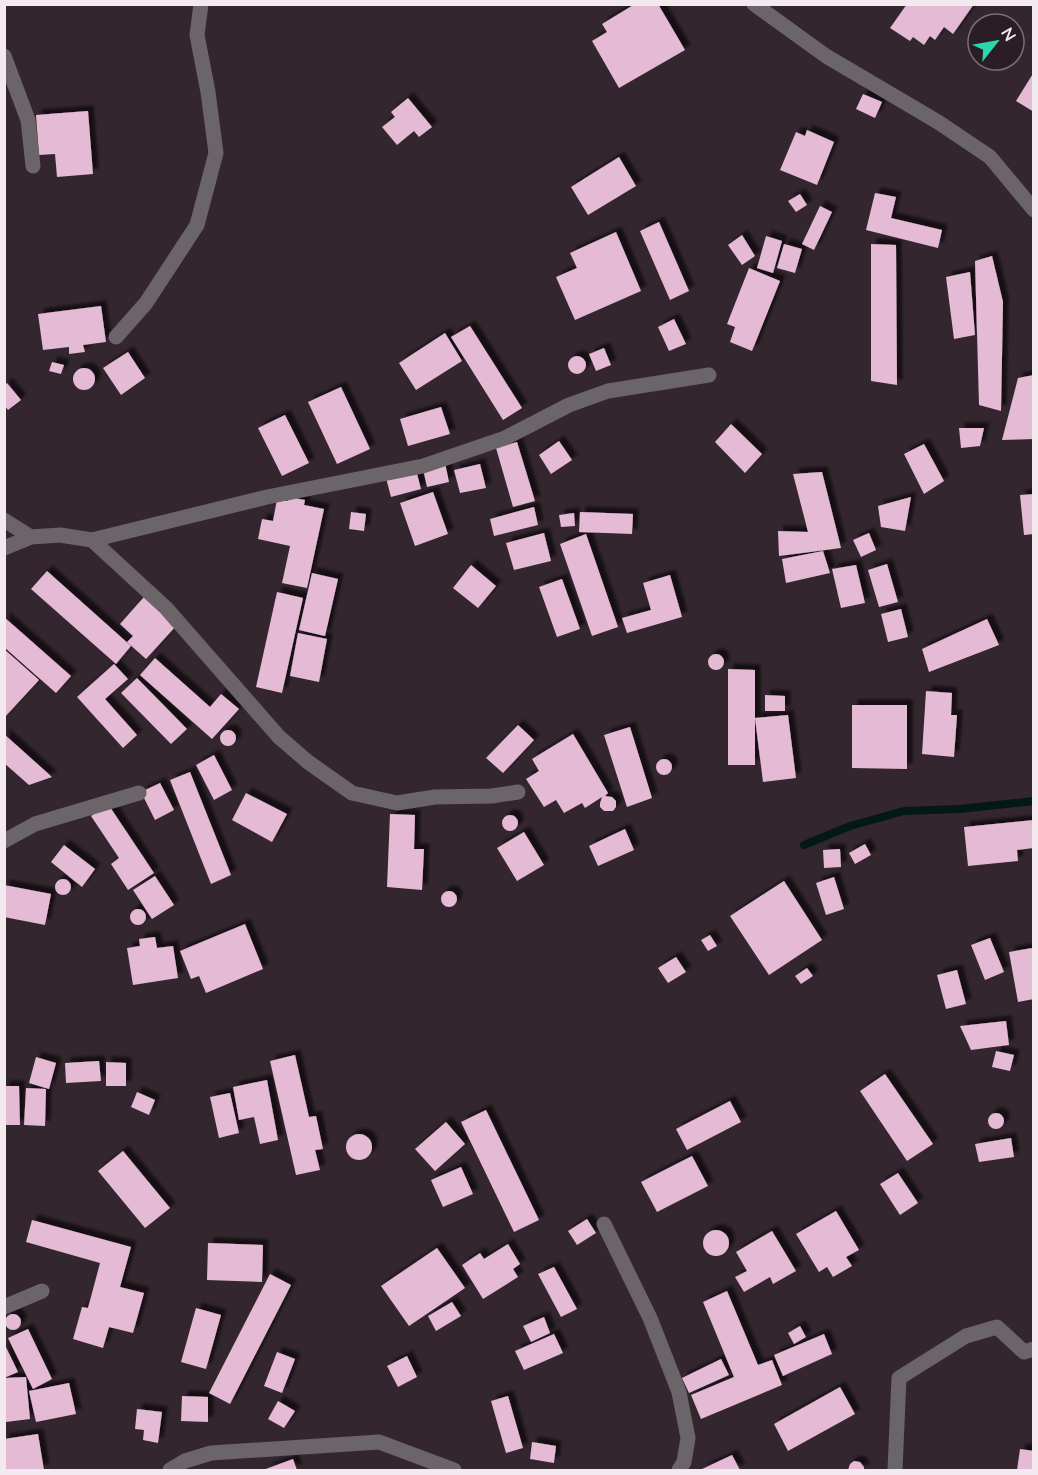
<svg xmlns="http://www.w3.org/2000/svg" width="1038" height="1475" viewBox="0 0 1038 1475" font-family="Lato,sans-serif">
<style>
.lines{fill:none;stroke-linecap:round;stroke-linejoin:round}
.stream{stroke:#021a13;stroke-width:8}
.building{fill:#e4bad4;filter:url(#shadow)}
.minor{stroke:#6b6468;stroke-width:15}
</style>
<defs>
<filter id="shadow"><feDropShadow dx="5.5" dy="-5.5" stdDeviation="1.5" flood-color="#0009"/></filter>
</defs>
<rect width="100%" height="100%" fill="#34262f"/>
<g class="lines">
<path class="stream" d="M804,845L850,826L904,811L959,809L1034,801"/>
</g>
<path class="building" d="M635,4H658L685,50L619,88L592,41L607,32L602,24Z
M907,4H974L953,34L944,27L935,40L930,36L924,45L913,37L910,41L890,28Z
M1034,72V112L1016,101Z
M863,94L882,102L875,118L856,109Z
M408,98L432,127L419,137L414,131L397,145L382,127L395,117L391,112Z
M88,111L93,174L57,177L55,154L39,155L36,115Z
M807,130L834,142L817,185L780,170L796,132L805,136Z
M619,157L636,186L588,215L571,187Z
M875,193L896,197L891,218L942,230L938,248L866,230Z
M800,194L807,205L796,212L788,201Z
M820,206L832,212L814,250L802,244Z
M659,222L689,291L670,300L640,231Z
M616,232L641,291L575,320L556,277L577,268L570,253Z
M742,235L755,256L742,265L728,245Z
M766,236L782,241L773,273L757,268Z
M784,244L802,249L795,273L777,268Z
M871,244L896,245L897,385L871,381Z
M992,256L1003,302L1001,411L979,405L975,261Z
M749,268L780,281L752,351L730,342L735,327L727,324Z
M970,272L975,335L954,339L946,277Z
M101,306L106,342L83,345L85,352L69,354V347L43,350L38,314Z
M674,319L686,344L669,351L658,327Z
M470,326L522,408L503,420L451,337Z
M445,333L462,361L416,390L399,363Z
M604,348L611,365L596,371L589,354Z
M128,352L145,378L121,395L103,368Z
M568 365a9 9 0 1 1 18 0a9 9 0 1 1-18 0Z
M52,362L64,365L61,374L49,371Z
M73 379a11 11 0 1 1 22 0a11 11 0 1 1-22 0Z
M1034,375V439L1002,440L1018,378Z
M7,383L21,400L8,410L4,405V385Z
M341,387L370,449L337,464L308,402Z
M441,407L450,434L408,446L400,419Z
M285,415L309,463L282,476L258,428Z
M731,424L762,454L745,473L715,442Z
M959,428H984L980,446L961,448Z
M559,441L572,460L551,474L539,455Z
M517,442L535,501L513,507L496,448Z
M924,444L944,481L924,494L904,454Z
M445,463L449,482L427,487L423,469Z
M480,464L486,488L460,493L454,470Z
M416,470L421,489L391,497L386,478Z
M822,472L841,548L779,556L778,531L808,532L793,474Z
M433,492L448,534L415,546L400,503Z
M1034,494V534L1024,535L1020,495Z
M289,497L305,500L304,505L324,509L307,588L282,583L290,546L258,539L262,519L273,521L277,499L288,501Z
M911,497L905,531L881,527L878,506Z
M534,507L538,525L494,536L490,519Z
M351,512L366,514L364,531L349,529Z
M580,512L633,514L632,534L579,532Z
M574,513L575,526L561,527L559,515Z
M544,533L551,561L514,570L506,543Z
M869,533L876,550L861,557L853,540Z
M586,534L618,627L592,636L560,544Z
M823,551L830,573L786,583L782,559Z
M887,564L898,602L879,607L868,570Z
M471,565L496,586L478,608L453,588Z
M856,565L865,603L841,608L832,569Z
M47,571L131,646L116,664L31,589Z
M312,573L338,579L325,636L299,630Z
M670,575L682,617L627,633L622,618L651,610L643,583Z
M562,579L580,629L557,637L539,587Z
M277,592L303,598L282,693L256,687Z
M144,597L176,626L146,659L127,642L133,636L120,624Z
M901,609L908,637L888,642L881,614Z
M4,617L71,676L56,693L4,647Z
M987,619L999,645L929,672L922,649Z
M298,633L327,639L319,682L290,676Z
M4,649L39,680L4,718Z
M708 662a8 8 0 1 1 16 0a8 8 0 1 1-16 0Z
M155,658L210,707L221,694L239,709L212,739L140,675Z
M114,664L128,679L105,699L137,735L123,748L77,697Z
M728,669L755,670V765H728Z
M137,678L187,729L171,744L121,693Z
M926,691L952,693L951,715H957L954,757L922,754Z
M765,695L785,696V711H765Z
M852,705H907V769L852,768Z
M788,715L796,778L763,782L755,718Z
M518,725L534,740L503,773L486,758Z
M630,727L652,798L627,807L604,735Z
M220 738a8 8 0 1 1 16 0a8 8 0 1 1-16 0Z
M4,734L52,777L29,785L4,763Z
M573,734L608,793L605,796L612,797L616,801V807L613,811H604L600,807V803L602,797L585,808L582,803L564,813L556,800L544,807L526,779L539,771L532,759Z
M214,755L232,790L214,800L196,765Z
M656 767a8 8 0 1 1 16 0a8 8 0 1 1-16 0Z
M190,772L231,875L211,884L170,780Z
M160,783L174,810L155,820L141,792Z
M246,793L287,814L272,842L232,820Z
M108,804L154,873L128,890L111,864L119,858L91,816Z
M390,814L415,815L414,849H424L422,890L387,887Z
M502 823a8 8 0 1 1 16 0a8 8 0 1 1-16 0Z
M1034,820V848L1017,850L1018,861L968,866L964,827Z
M625,829L634,850L598,866L589,846Z
M524,832L544,865L517,881L497,848Z
M865,844L871,855L855,864L849,853Z
M64,845L95,869L82,887L51,862Z
M840,849L841,867L824,868L823,850Z
M155,876L174,905L152,919L133,890Z
M834,877L844,909L826,915L816,883Z
M55 887a8 8 0 1 1 16 0a8 8 0 1 1-16 0Z
M784,881L822,940L769,975L730,916Z
M4,885L51,894L45,925L4,917Z
M441 899a8 8 0 1 1 16 0a8 8 0 1 1-16 0Z
M130 917a8 8 0 1 1 16 0a8 8 0 1 1-16 0Z
M245,924L263,969L206,993L199,976L191,979L180,951Z
M710,935L717,946L708,951L701,940Z
M155,937L157,948L173,946L178,978L133,985L127,948L140,946L139,939Z
M990,938L1004,972L985,980L971,945Z
M1032,948L1034,956V999L1018,1002L1009,952Z
M676,957L686,972L668,983L658,968Z
M807,968L813,976L801,984L795,976Z
M957,970L966,1004L946,1009L937,975Z
M1006,1021L1009,1045L971,1050L960,1026Z
M996,1051L1014,1055L1010,1071L992,1067Z
M295,1055L309,1117L316,1116L323,1149L315,1150L320,1170L296,1175L270,1061Z
M36,1057L56,1063L49,1089L29,1083Z
M99,1061L101,1081L66,1083L65,1063Z
M106,1062L126,1063V1086H106Z
M885,1074L933,1144L907,1161L860,1091Z
M267,1080L278,1140L260,1144L254,1117L239,1120L233,1087Z
M4,1086H19L20,1125H4Z
M26,1088L46,1089L45,1126L24,1125Z
M137,1092L155,1100L149,1115L131,1107Z
M230,1093L239,1133L219,1138L210,1097Z
M730,1101L741,1122L687,1150L676,1129Z
M486,1110L539,1220L514,1232L461,1122Z
M988 1121a8 8 0 1 1 16 0a8 8 0 1 1-16 0Z
M446,1122L465,1144L435,1171L415,1149Z
M346 1147a13 13 0 1 1 26 0a13 13 0 1 1-26 0Z
M1011,1138L1014,1157L979,1162L975,1144Z
M123,1151L170,1208L145,1228L98,1171Z
M692,1156L708,1186L657,1212L641,1182Z
M461,1167L473,1194L443,1207L431,1180Z
M898,1173L918,1203L900,1215L880,1184Z
M836,1211L859,1250L846,1257L852,1266L833,1277L827,1267L819,1272L796,1234Z
M587,1219L596,1233L577,1245L568,1231Z
M32,1220L131,1247L120,1287L144,1293L133,1333L109,1327L103,1348L73,1339L82,1307L88,1308L100,1263L26,1242Z
M703 1243a13 13 0 1 1 26 0a13 13 0 1 1-26 0Z
M772,1231L796,1271L773,1284L770,1277L744,1292L735,1277L747,1271L736,1252Z
M208,1243L263,1245L262,1282L207,1280Z
M508,1244L520,1264L513,1269L518,1277L483,1299L462,1265L480,1253L484,1259Z
M437,1248L465,1288L409,1326L381,1286Z
M554,1267L577,1309L561,1317L538,1274Z
M270,1274L291,1285L230,1404L209,1393Z
M727,1291L758,1365L772,1360L782,1385L701,1419L691,1395L734,1377L703,1302Z
M452,1302L461,1316L436,1331L428,1316Z
M196,1308L221,1315L206,1369L181,1362Z
M5 1322a8 8 0 1 1 16 0a8 8 0 1 1-16 0Z
M544,1317L550,1333L531,1342L523,1326Z
M800,1326L806,1337L794,1344L788,1333Z
M28,1329L52,1379L33,1389L8,1338Z
M554,1334L563,1353L524,1370L515,1351Z
M824,1334L832,1354L783,1376L774,1355Z
M4,1343L18,1372L4,1378Z
M277,1352L295,1359L282,1393L264,1386Z
M407,1356L417,1377L398,1387L387,1366Z
M721,1359L729,1375L689,1393L682,1378Z
M26,1377L30,1419L6,1422V1418H4V1378Z
M69,1383L76,1414L36,1422L29,1391Z
M840,1387L855,1414L788,1451L774,1424Z
M182,1396L208,1397V1422L181,1421Z
M508,1396L523,1448L506,1453L491,1401Z
M278,1401L295,1411L284,1428L268,1419Z
M137,1409L162,1412L158,1443L143,1440L144,1430L135,1429Z
M38,1434L44,1470H4V1439Z
M532,1442L556,1446L554,1463L530,1459Z
M1020,1449L1034,1451V1470H1017Z
M732,1455L740,1470H700Z
M293,1459L297,1470H263Z
M854,1461L860,1462L864,1467V1470H848L850,1464Z"/>
<g class="lines">
<path class="minor" d="M754,4L826,56L938,122L990,157L1034,210
M4,56L28,120L33,166
M116,337L146,303L197,225L216,153L208,92L197,35L201,4
M4,520L31,537L60,535L92,540L267,497L423,466L505,438L569,405L608,391L709,375
M92,540L166,608L279,737L308,762L352,793L397,803L435,797L492,796L518,792
M4,548L31,537
M4,841L35,824L139,793
M604,1224L650,1318L679,1392L688,1438L684,1462L679,1470
M4,1307L42,1291
M170,1470L185,1461L211,1453L379,1442L454,1470
M895,1470L899,1378L966,1336L997,1327L1024,1352L1034,1349"/>
</g>
<rect width="1038" height="1475" fill="none" stroke="#f3eaf0" stroke-width="12"/>
<g transform="translate(996 42) rotate(59)"><circle r="28" fill="#2a1d25" stroke="#7a6f76" stroke-width="1.5"/>
<path d="M0-4.5L10 22L0 15L-10 22Z" fill="#2cd5ab"/>
<text y="-9" font-size="16" font-weight="bold" text-anchor="middle" fill="#f3eaf0">N</text>
</g>
</svg>
